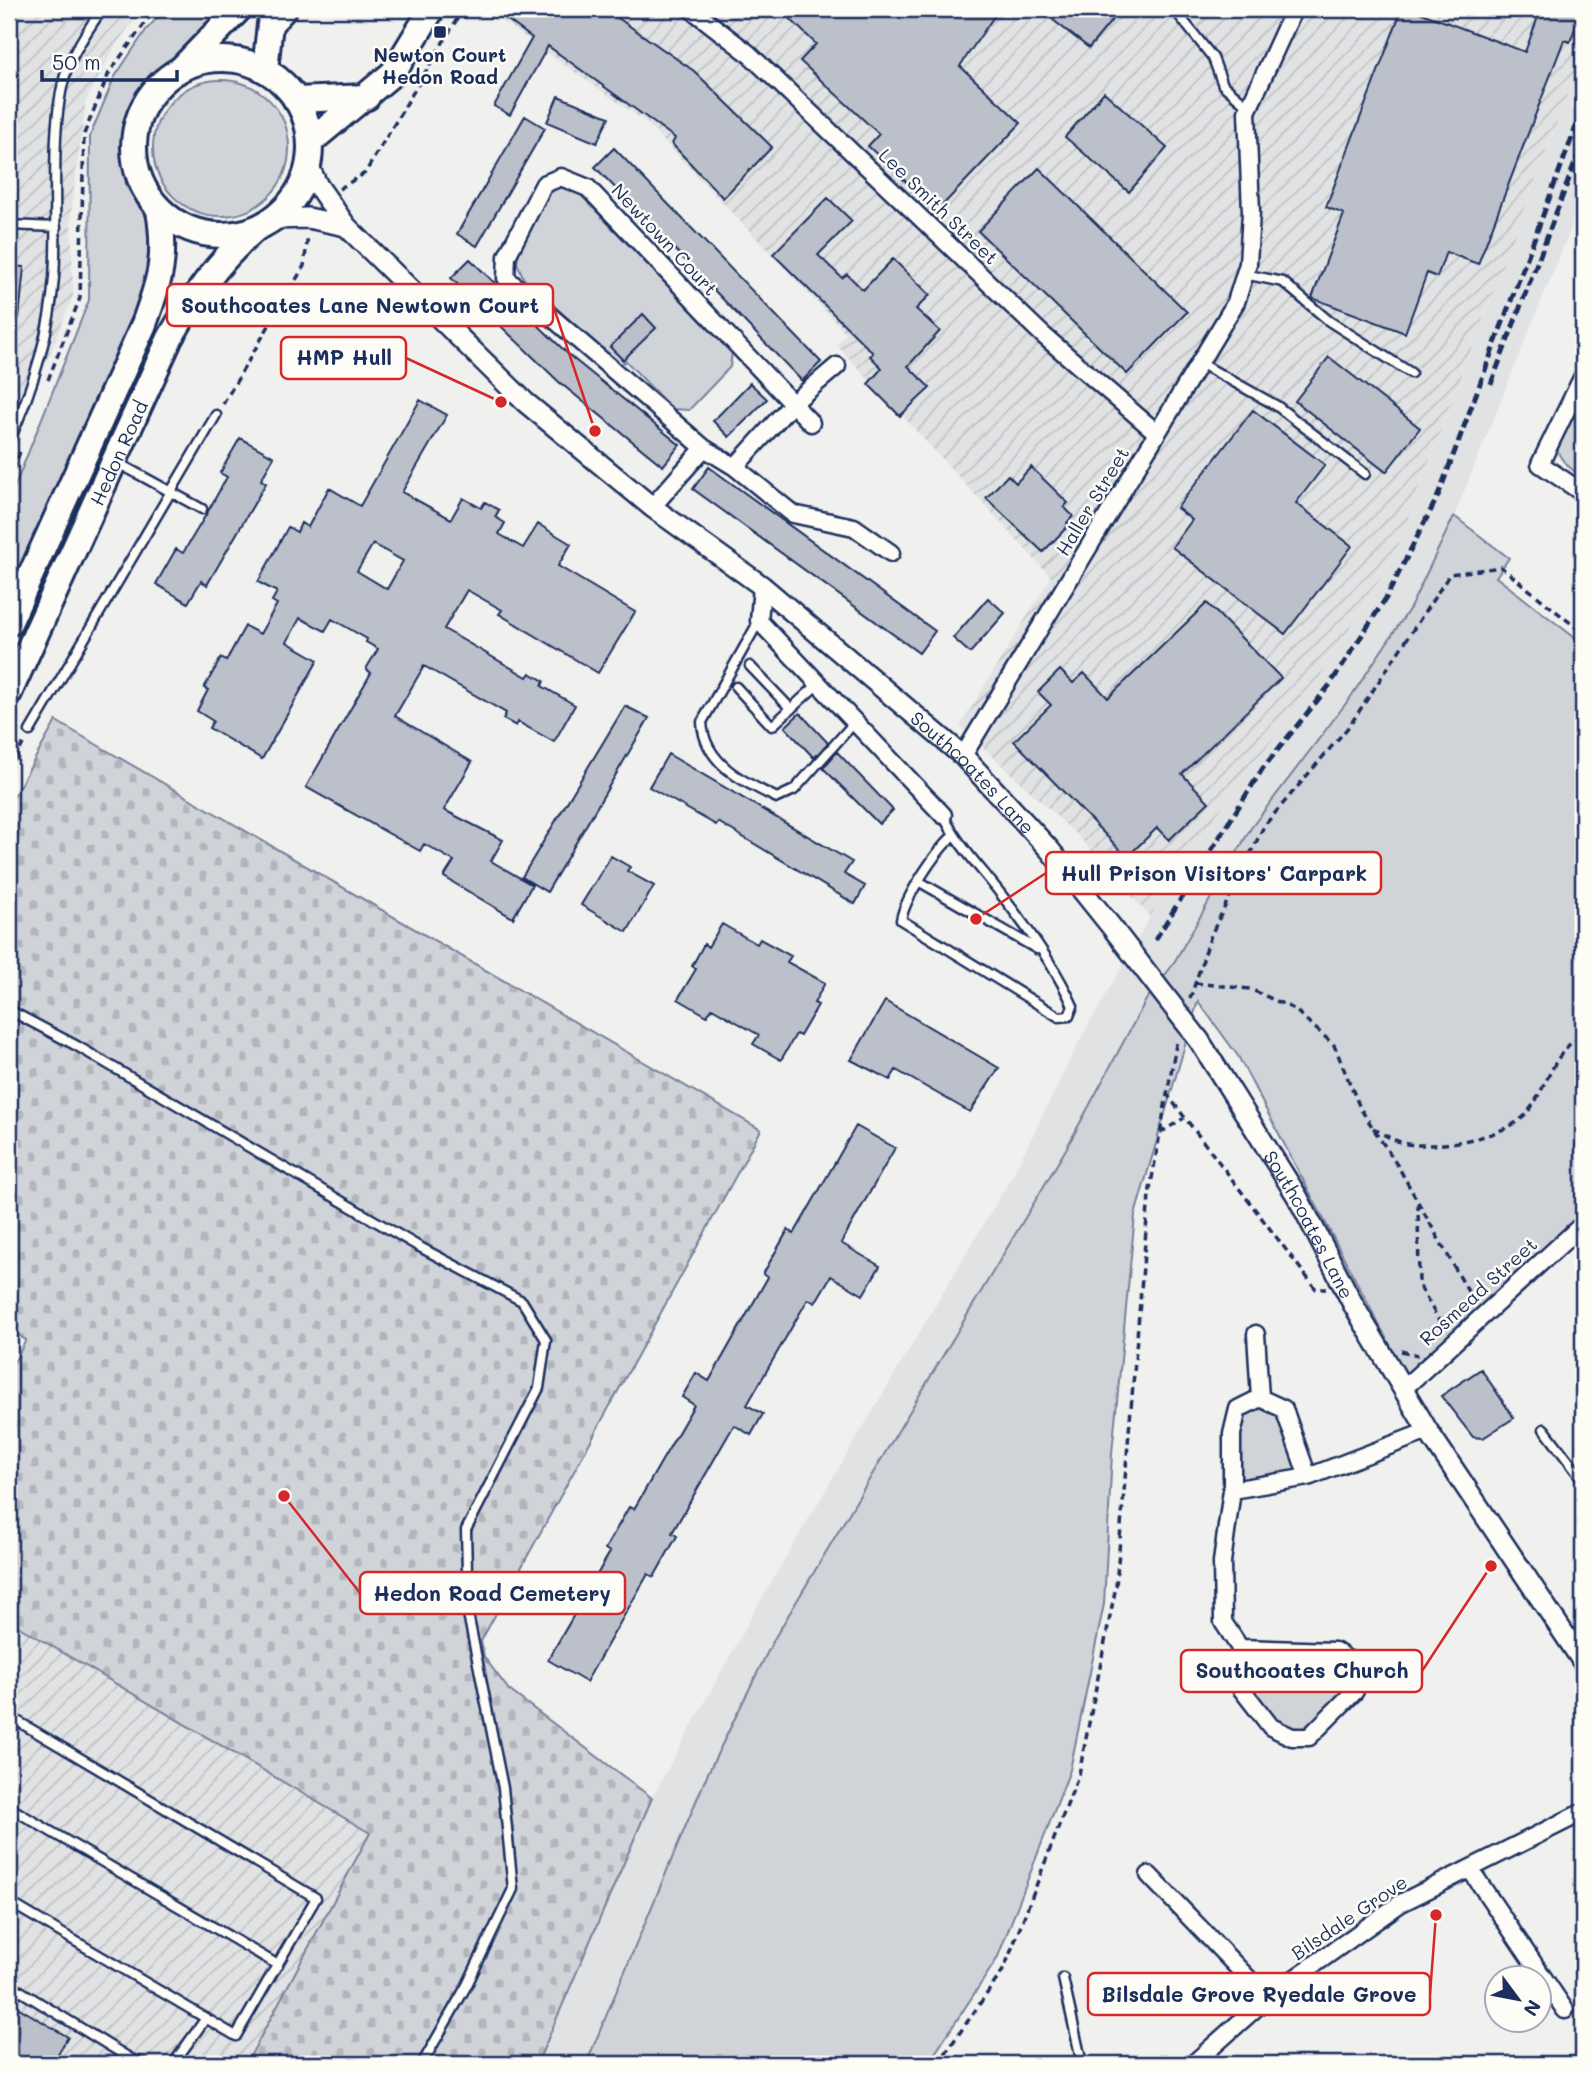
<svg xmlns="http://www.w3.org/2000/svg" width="1592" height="2073" viewBox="0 0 1592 2073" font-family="Mali,sans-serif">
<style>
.built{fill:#e0e2e3}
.industrial{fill:url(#industrial-furrows)}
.green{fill:#d0d3d8;stroke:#76819b;stroke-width:2}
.cemetery{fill:url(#cemetery-stones);stroke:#76819b;stroke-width:2}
.building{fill:#bbc0ca;stroke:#1b2f5e;stroke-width:2;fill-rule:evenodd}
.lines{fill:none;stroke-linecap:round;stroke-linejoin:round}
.service-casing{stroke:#1b2f5e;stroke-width:13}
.minor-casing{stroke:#1b2f5e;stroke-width:21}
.tertiary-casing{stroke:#1b2f5e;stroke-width:24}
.trunk-casing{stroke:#1b2f5e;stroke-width:30}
.path{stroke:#1b2f5e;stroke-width:3.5;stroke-dasharray:7 5;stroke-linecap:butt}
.service{stroke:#fdfcf7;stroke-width:8}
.minor{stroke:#fdfcf7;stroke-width:16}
.tertiary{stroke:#fdfcf7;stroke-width:19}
.trunk{stroke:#fdfcf7;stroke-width:24}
.rail{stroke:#1b2f5e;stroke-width:5;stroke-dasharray:10 5;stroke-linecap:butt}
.tertiary-bridge-casing{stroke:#1b2f5e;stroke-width:24;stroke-linecap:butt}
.tertiary-bridge{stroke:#fdfcf7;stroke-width:19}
.poi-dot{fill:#1b2f5e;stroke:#fdfcf7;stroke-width:2.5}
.labels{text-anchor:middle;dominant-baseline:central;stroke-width:5;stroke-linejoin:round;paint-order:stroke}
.poi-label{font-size:19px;font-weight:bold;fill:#1b2f5e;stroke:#fdfcf7}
.street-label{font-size:19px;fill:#1b2f5e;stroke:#fdfcf7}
.leader{fill:none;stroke:#d62828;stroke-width:2.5}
.callout-dot{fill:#d62828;stroke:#fdfcf7;stroke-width:2.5}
.callout{fill:#fdfcf7;stroke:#d62828;stroke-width:2.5}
.callout-label{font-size:21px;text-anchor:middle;font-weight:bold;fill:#1b2f5e}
</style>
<defs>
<pattern id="industrial-furrows" width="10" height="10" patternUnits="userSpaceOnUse" patternTransform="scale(1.75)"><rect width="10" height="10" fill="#e0e2e3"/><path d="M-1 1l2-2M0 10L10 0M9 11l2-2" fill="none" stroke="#c0c2c5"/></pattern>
<pattern id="cemetery-stones" width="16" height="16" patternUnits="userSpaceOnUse" patternTransform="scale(1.75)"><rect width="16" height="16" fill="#d0d3d8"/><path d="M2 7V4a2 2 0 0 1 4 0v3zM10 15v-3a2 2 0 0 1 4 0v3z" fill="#b2b5bc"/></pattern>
</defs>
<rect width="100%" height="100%" fill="#f0f0ee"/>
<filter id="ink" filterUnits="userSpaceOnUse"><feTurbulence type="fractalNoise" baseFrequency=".0143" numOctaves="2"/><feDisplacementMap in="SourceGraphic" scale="14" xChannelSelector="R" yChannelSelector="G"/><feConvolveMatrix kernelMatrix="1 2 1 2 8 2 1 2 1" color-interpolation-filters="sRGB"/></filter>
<g filter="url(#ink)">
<path class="built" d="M1583,53V198L1454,516L1410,608L1350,698L1289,776L1172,966L1146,1000L1066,1149L773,1640L707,1775L586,2064H537L652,1798L763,1596L1014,1173L1079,1042L1150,917L1230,795L1318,680L1393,558Z"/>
<path class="industrial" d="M9,9H143L117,43L86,101L71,212L73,296L9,456Z
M485,9H1583V53L1393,558L1318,680L1230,795L1150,917L1080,838L960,726L1051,577L837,345L846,333L646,122Z
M9,1621L371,1833L246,2064H9Z"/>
<path class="green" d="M165,9H224L135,97L123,145L126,186L146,217L159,269L9,606V501L89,300L90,136L114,78L146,30Z
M153 148a68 68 0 1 1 136 0a68 68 0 1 1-136 0Z
M567,187L578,192L732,353L730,367L689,410L672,409L626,361L620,365L524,279L517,263L519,249L543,201L555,189Z
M1571,415L1583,424V473L1578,474C1548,452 1556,445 1571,415Z
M1454,516L1509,558L1496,577L1583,644V1214L1406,1376L1238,1056L1198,1001L1135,1215L1112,1453L1104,1604L1070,1770L997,1959L928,2064H586L707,1775L773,1641L1066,1149L1146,1000L1172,966L1251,828L1350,698L1410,608Z
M1260,1398L1284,1409L1308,1477L1232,1490L1238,1409Z
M1240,1648L1335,1651L1356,1665L1355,1691L1309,1737H1292L1240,1687Z"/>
<path class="cemetery" d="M56,721L761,1130L481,1641L484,1657L509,1690L652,1798L537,2064H246L370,1833L9,1621V1372L26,1340L9,1330V805Z"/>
<path class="building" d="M493,9H605L694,71L772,147L723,198L672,144L675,138L548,46L510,115L494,106L532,38Z
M780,9H999L960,66L1021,123L937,211L868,146L879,134L800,61L816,44Z
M1039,9H1121L1089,48Z
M1402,9H1411L1525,52L1541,9H1582L1570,42L1564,40L1478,264L1446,252L1437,277L1427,273L1405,333L1312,298L1344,214L1326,207Z
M1104,92L1167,148L1129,192L1065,137Z
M558,96L609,117L597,143L547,122Z
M525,116L545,128L477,246L457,234Z
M614,148L821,362L802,381L595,167Z
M1039,168L1187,312L1127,374L978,231Z
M828,198L852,221L818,255L842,278L847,274L863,290L893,259L930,295L916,309L940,331L908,366L930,388L900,416L868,384L882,368L870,356L873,353L773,254Z
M470,259L570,356L680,445L663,466L559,382L451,278Z
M9,266L24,267L19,318L9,317Z
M643,314L656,328L623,360L610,347Z
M1329,357L1420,428L1386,472L1295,401Z
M750,383L767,399L729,437L713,421Z
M420,400L447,415L402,492L451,519L463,498L481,508L485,502L499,510L495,517L505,523L499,534L523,548L538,524L571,544L558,566L635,612L598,673L499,614L502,610L467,590L444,629L527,677L530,673L544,681L542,686L575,705L554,742L518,722L516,726L503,719L506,713L424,666L395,716L472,762L444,810L503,840L491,861L532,885L513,918L444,877L454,861L424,844L420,851L306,787L371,673L366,669L378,649L366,642L367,639L332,619L325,631L300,618L287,642L318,660L262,759L209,728L213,721L197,711L208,690L204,688L221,658L226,661L245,626L260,634L277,604L272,601L277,592L258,582L288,527L297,532L301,523L308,527L329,488L360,506ZM373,544L403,561L387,589L357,571Z
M1253,410L1325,465L1296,503L1352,546L1285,634L1172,547L1192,520L1177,508Z
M240,438L274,457L261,480L266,483L207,585L201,581L188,603L156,584L176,549L183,553L207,513L227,477L220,473Z
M709,467L935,631L919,653L693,489Z
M1031,467L1068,503L1064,507L1073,516L1067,523L1069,525L1043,552L986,498L1008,475L1016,483Z
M988,598L1005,613L970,653L953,638Z
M1207,603L1281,678L1182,774L1209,802L1169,840L1157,828L1127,857L1014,741L1051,705L1038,692L1060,670L1073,683L1084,673L1108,698Z
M625,706L649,718L547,892L522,877Z
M800,713L828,743L814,758L785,727Z
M837,752L893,810L879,824L823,768Z
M668,754L852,862L844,874L865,886L855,904L718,822L716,825L649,787Z
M611,856L630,867L627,871L654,886L627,932L581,905Z
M722,924L757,944L760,939L791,956L787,962L825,983L814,1003L818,1005L800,1036L796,1034L781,1060L753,1044L759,1035L712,1008L707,1016L678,999L696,969L692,966L704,944L708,947Z
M885,1001L999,1068L970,1112L896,1070L890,1080L851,1060Z
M856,1126L895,1148L841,1243L880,1266L863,1295L831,1276L815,1303L808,1299L747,1405L763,1414L751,1435L734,1425L672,1533L677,1536L654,1577L648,1574L586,1682L548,1660L610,1552L605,1549L629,1507L634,1509L694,1405L682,1397L696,1373L709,1381L768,1277L763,1274L788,1230L794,1234Z
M1481,1369L1514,1418L1483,1438L1473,1437L1441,1396Z
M9,2002L68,2037L52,2064H9Z"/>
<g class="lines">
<g class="service-casing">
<path id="service" d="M1174,9L1213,58L1223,85L1249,107
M9,225L56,227
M1244,274L1283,282L1329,321L1411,373
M1200,363L1277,406L1365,474
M9,442C32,390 50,335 54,277C59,216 47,118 69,64C78,44 90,27 102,9
M118,463L202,509
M759,621L702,722C704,763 743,782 777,798L794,790L854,723
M750,666L791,709
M736,687L772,726L817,685
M30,731L216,415
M943,815C958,845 979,866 1000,893C1026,926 1056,967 1073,1006L1069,1016L1059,1017L901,920C905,897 936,851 953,836
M920,882L1037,949
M9,1010L77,1046L416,1245L522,1301L546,1340L539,1388L466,1530L468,1614L503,1788L513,1889L467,1985L422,2064
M1544,1429L1583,1480
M9,1716L316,1898L236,2036L9,1902
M9,1807L278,1965
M1063,1978L1082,2064
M9,1984L131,2059L145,2064
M173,2064L206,2018"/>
</g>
<g class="minor-casing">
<path id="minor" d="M691,9L748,53L1043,335L1157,433
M1583,376L1540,464L1583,493
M811,423L588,188L561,177L544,184L507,256L506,278L704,448L735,467L793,514L854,527L891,553
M735,467L792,404L837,366
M652,507L704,448
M762,586L759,621L943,815
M963,756L1236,302L1248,264L1251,212L1247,112L1294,9
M1256,1334L1260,1398
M1403,1389L1583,1224
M1232,1490V1434L1238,1409L1260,1398L1284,1409L1308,1477
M1240,1648V1687L1271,1727L1292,1737H1309L1355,1691L1356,1665L1335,1651L1240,1648L1223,1622L1222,1562L1232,1490L1308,1477L1428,1431
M1470,1869L1565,2010
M1149,1875L1267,1998
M1193,2064L1267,1998L1401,1903L1583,1812"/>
</g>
<g class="tertiary-casing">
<g id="tertiary">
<path id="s1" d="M308,165L318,186L346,226L525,402L652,507L762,586L963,756L1049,849L1114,930"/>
<path d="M274,219L308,218L346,226"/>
<path id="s2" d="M1199,1040L1297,1196L1354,1306L1428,1431L1583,1662"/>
</g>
</g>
<g class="trunk-casing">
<g id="trunk">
<circle cx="222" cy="147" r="88"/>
<path d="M183,67L239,9"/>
<path d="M265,70L270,24L284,9"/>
<path d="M296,100L367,97"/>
<path d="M310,142L393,73L432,9"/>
<path d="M9,623L144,324C160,280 167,258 159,210"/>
<path id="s3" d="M9,693L170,338C194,297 217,262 253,231"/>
</g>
</g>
<path class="path" d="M339,189L365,173L463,9
M48,380L80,298L84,134L109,73L155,9
M223,404L304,266L308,235
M9,481L21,449
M9,771L24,742
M1195,983L1250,989L1294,1009L1334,1045L1360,1108L1399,1168L1475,1304
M1190,999L1211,935L1264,826L1350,725L1450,574L1501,567L1583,633
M1166,1093L1316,1289H1326
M1373,1128C1384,1135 1395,1141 1407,1144C1438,1149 1509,1137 1528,1112C1548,1086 1554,1049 1583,1035
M1160,1133L1184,1118
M1418,1203L1419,1285L1444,1329
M1401,1351L1418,1355
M938,2064L1004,1969L1079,1774L1116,1586L1149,1195L1177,1039"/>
<use href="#service" class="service"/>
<use href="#minor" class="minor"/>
<use href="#tertiary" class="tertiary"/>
<use href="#trunk" class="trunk"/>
<path class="rail" d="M1491,384L1583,142
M1155,940L1263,768L1329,686L1386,598L1438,496L1583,108"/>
<g class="tertiary-bridge-casing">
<path id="tertiary-bridge" d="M1114,930L1199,1040"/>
</g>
<use href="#tertiary-bridge" class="tertiary-bridge"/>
</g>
</g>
<rect class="poi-dot" x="433" y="25" width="14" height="14" rx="3.5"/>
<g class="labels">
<g class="poi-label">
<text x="440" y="54">Newton Court<tspan x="440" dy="22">Hedon Road</tspan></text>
</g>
<g class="street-label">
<text transform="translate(939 206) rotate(44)">Lee Smith Street</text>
<text transform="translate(665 239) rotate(47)">Newtown Court</text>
<text stroke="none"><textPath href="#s3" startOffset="264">Hedon Road</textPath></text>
<text transform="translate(1092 501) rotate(-59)">Haller Street</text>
<text stroke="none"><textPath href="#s1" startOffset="905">Southcoates Lane</textPath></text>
<text stroke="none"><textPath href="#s2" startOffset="215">Southcoates Lane</textPath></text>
<text transform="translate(1478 1291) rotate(-42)">Rosmead Street</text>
<text transform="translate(1349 1917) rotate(-34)">Bilsdale Grove</text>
</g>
</g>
<path class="leader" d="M595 431L553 305M501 402L406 358M976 919L1046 873M284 1496L360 1593M1491 1566L1422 1671M1436 1915L1430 1994"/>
<g class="callout-dot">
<circle cx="595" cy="431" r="7"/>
<circle cx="501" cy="402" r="7"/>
<circle cx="976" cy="919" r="7"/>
<circle cx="284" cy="1496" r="7"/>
<circle cx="1491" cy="1566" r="7"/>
<circle cx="1436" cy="1915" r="7"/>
</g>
<g class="callout">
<rect x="167" y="284" width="386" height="42" rx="7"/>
<rect x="281" y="337" width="125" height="42" rx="7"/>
<rect x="1046" y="852" width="335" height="42" rx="7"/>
<rect x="360" y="1572" width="265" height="42" rx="7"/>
<rect x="1181" y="1650" width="241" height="42" rx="7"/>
<rect x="1088" y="1973" width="342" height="42" rx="7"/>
</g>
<g class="callout-label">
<text x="360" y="313">Southcoates Lane Newtown Court</text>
<text x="344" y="365">HMP Hull</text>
<text x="1214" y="881">Hull Prison Visitors' Carpark</text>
<text x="492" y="1601">Hedon Road Cemetery</text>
<text x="1302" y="1678">Southcoates Church</text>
<text x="1259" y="2002">Bilsdale Grove Ryedale Grove</text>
</g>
<rect width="1592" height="2073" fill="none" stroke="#fdfcf7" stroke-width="35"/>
<rect x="18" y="18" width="1557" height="2038" fill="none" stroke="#1b2f5e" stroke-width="2.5" filter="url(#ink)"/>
<g transform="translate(1518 1999) rotate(122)"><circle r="33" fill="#fdfcf7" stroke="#a3aaba" stroke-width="2"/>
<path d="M0-5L12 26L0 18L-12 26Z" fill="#1b2f5e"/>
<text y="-10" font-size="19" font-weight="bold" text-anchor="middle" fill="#1b2f5e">N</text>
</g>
<path d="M42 70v10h135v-10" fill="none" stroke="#1b2f5e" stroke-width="3.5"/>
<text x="52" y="70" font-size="21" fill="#1b2f5e" stroke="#fdfcf7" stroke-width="5" paint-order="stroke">50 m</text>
</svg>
